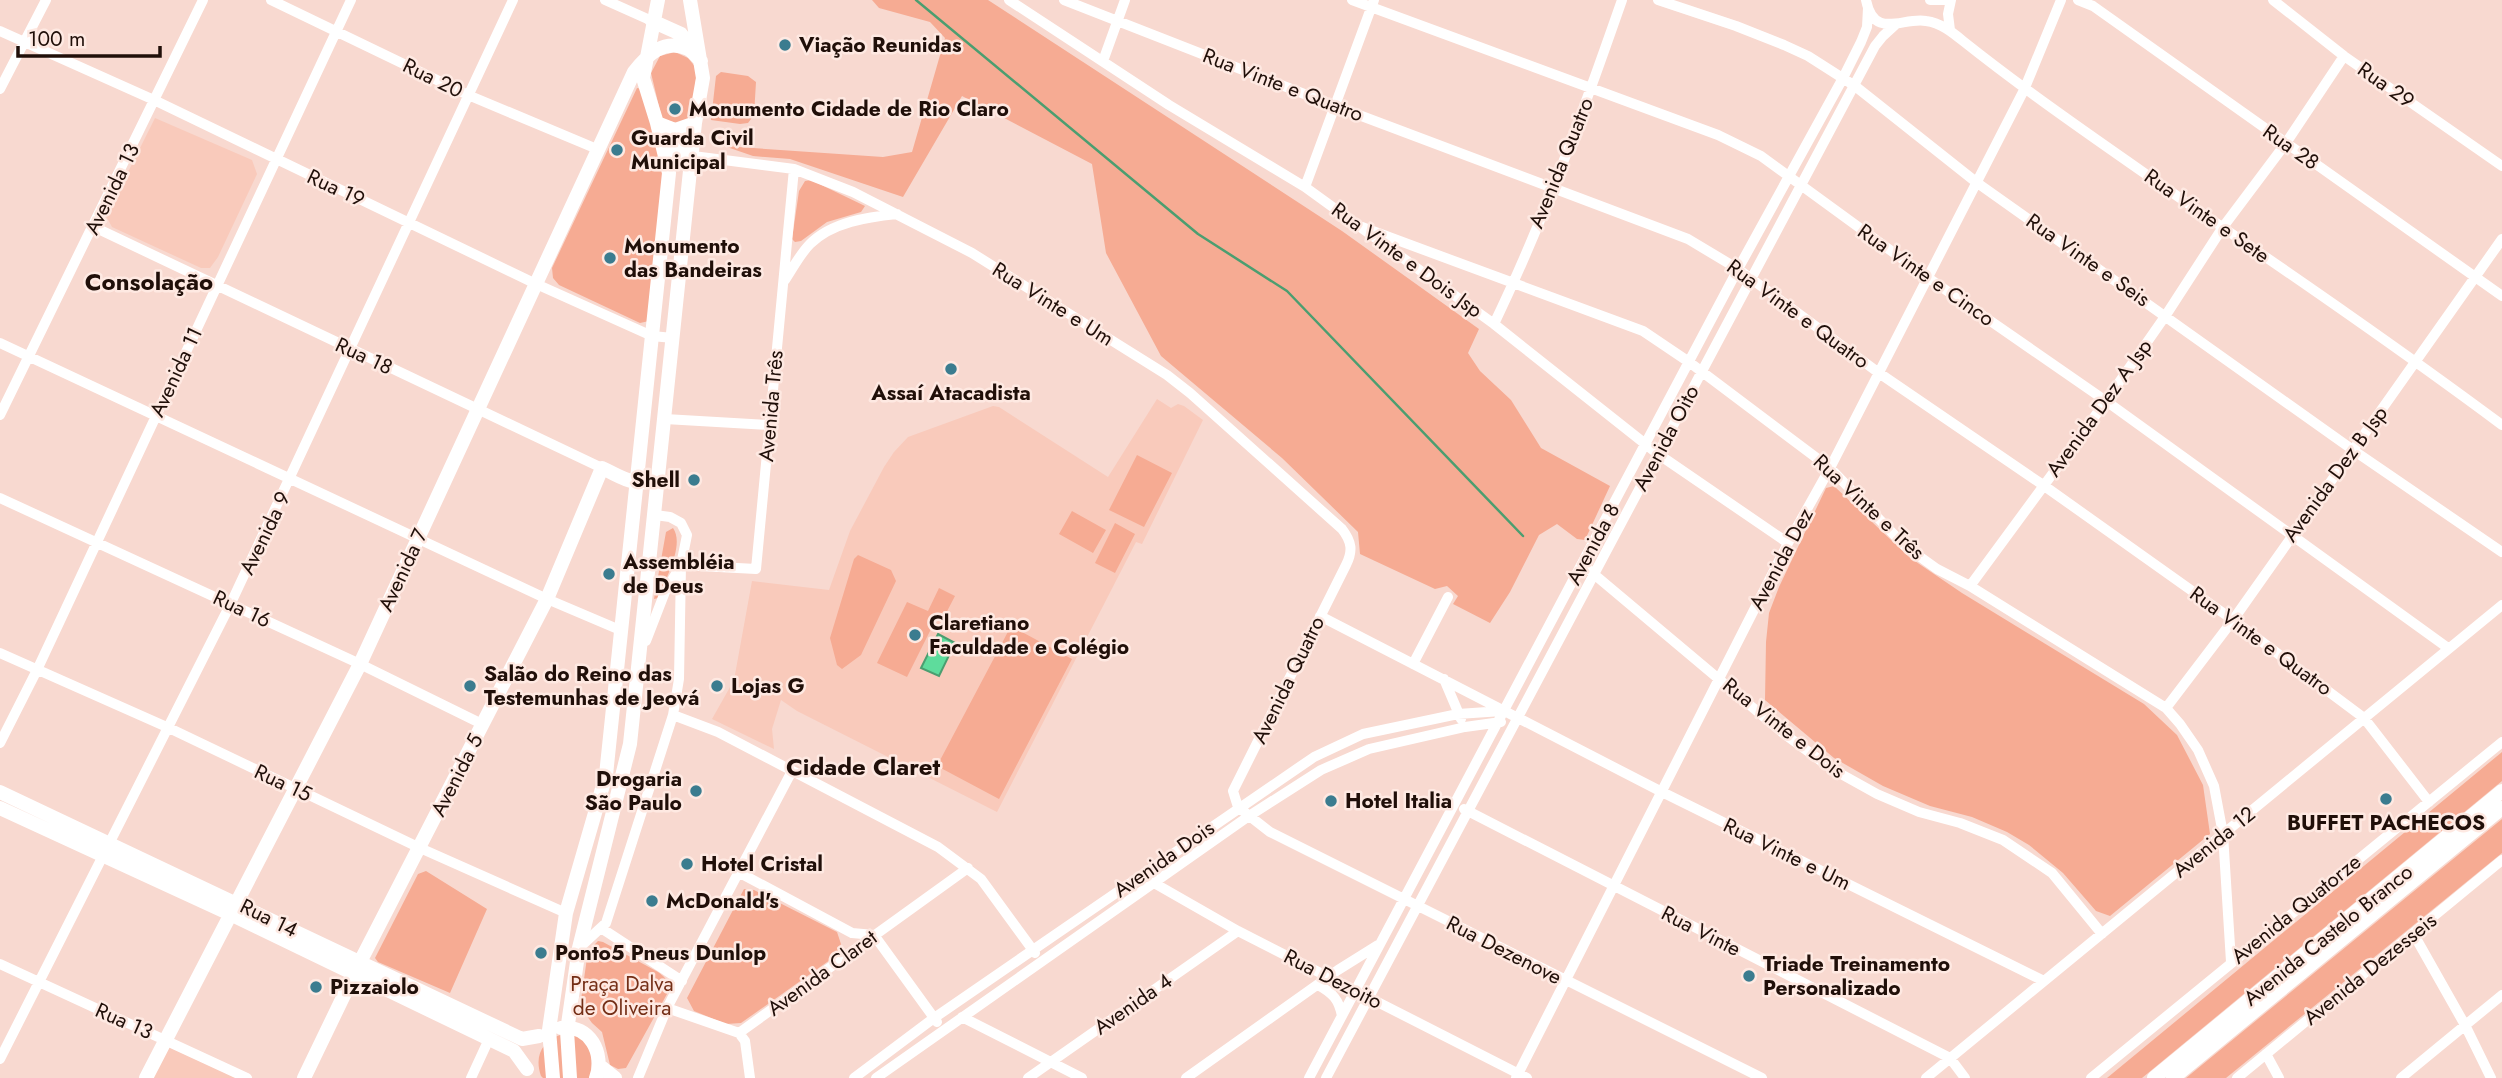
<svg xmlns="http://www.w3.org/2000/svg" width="2502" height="1078" viewBox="0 0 2502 1078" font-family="Jost,sans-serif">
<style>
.built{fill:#f9cabb}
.green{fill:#f6ab93}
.water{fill:#5edc9c;stroke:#4b9e70;stroke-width:2}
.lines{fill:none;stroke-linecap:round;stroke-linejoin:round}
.stream{stroke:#4b9e70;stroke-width:2.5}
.minor{stroke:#fff;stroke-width:10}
.major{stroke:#fff;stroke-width:14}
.poi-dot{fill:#3b7c8f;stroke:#fee9e2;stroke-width:2.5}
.labels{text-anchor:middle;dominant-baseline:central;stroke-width:5;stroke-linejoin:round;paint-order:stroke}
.poi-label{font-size:21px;font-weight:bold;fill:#200f09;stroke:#fee9e2;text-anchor:start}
.street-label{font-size:21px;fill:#200f09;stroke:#fee9e2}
.park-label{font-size:21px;fill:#742e16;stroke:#fee9e2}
.quarter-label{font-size:24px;font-weight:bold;fill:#200f09;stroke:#fee9e2}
</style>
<rect width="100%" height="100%" fill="#f8d9d0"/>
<path class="built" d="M155,118L252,160L257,174L218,257L210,268H201L112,227L106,216Z
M1157,399L1171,408L1178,404L1184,406L1203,420L1142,544L1136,542L997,812L797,711L781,700L772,729L774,749L712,719L734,680L752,581L829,590L850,531L884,467L894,452L908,437L993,406L999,407L1108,477Z
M169,1047L237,1078H153Z"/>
<path class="green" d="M872,0H988L1342,231L1479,329L1468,353L1480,371L1511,400L1541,448L1610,486L1585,540L1577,539L1557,524L1539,535L1510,592L1490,623L1453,604L1458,596L1447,586L1435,589L1360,554L1358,532L1282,458L1161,356L1106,253L1092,164L962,96L903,197L790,159L753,156L724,146L883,157L912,152L945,38L930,22L879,8Z
M675,52L688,58L697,69L692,117L684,125L662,119L651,73L660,56Z
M721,72L748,76L756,82L754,115L748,123L740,124L711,120L716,76Z
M637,88L642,89L666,174L649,321L640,323L559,285L553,278L552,268Z
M811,180L865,206L861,212L827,222L801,241L795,242L792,239L793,232L799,191L805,181Z
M1137,455L1172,473L1144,527L1109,510Z
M1834,486L1909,557L1962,593L2144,704L2177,735L2203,785L2210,834L2110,916L2096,911L2063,873L2029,845L2007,832L1972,817L1930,806L1883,786L1834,758L1765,700L1766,642L1769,613L1779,587L1826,488Z
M1072,511L1106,530L1093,553L1059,534Z
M1115,523L1135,534L1115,573L1095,563Z
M673,528C685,545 665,580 658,598L654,599L666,532Z
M858,555L891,570L896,581L861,655L842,669L837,665L830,638L854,559Z
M939,588L955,596L943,619L937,617L907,677L877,663L907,602L928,611Z
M1011,626L1072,659L999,799L937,766Z
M2502,752V781L2142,1078H2107Z
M2502,819V853L2226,1078H2186Z
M426,871L487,909L450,993L378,962L375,958L418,874Z
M744,889L754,890L837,932L841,944L837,955L741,1023L726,1024L694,1011L687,998Z
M598,941L603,942L658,972C667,978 669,983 667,994L626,1068L618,1069L610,1065L602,1032L592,1023L584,1012L581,1000L588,951Z
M563,1034L580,1037L591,1049L592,1072L589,1078H543L541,1076C534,1056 542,1040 563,1034Z"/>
<path class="water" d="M938,634L955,643L939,676L921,668Z"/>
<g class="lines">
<path class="stream" d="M916,0L1198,234L1287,291L1523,536"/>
<path class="minor" d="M271,0L468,95L597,149
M605,0L652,21
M1009,0L1169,105L1305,187L1494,324L1658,454L1788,543
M1064,0L1335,106L1688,239L1738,269L1879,373L2043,485L2233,620L2364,718L2429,802
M1352,0L1718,135L1761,156L1927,277L2106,401L2448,648
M1658,0L1736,26L1784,45L1808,56L1855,86L1976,182L2353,450L2502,552
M1866,0C1874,40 1902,17 1926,21C1941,23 1952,32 1963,41C2036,99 2113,151 2190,205C2295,277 2400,349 2502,425
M1930,0H1951L1948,14L1950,30
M2078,0L2093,6L2502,296
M2273,0L2344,56L2502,166
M0,31L154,100L534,283L652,336L673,338
M1103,61L1125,0
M0,89L46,0
M693,156L794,169L853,192L972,253L1167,375L1190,393L1342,529C1352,542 1353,551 1346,565L1233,791L1238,807L1270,832L1762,1078
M1305,187L1374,0
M94,227L602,468
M1362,227L1643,331L1689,362L1830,468L1905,546L1937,569L1970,586L2166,708L2180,724L2198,750L2214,786L2223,834L2231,962
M785,280C793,268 800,254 810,244C832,222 868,217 897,214
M1494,324C1544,220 1584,109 1622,0
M0,343L547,599L620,630
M0,415L203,0
M665,419L770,425
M0,498L360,664L482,724
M1589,570L1783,733L1832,769L1877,794L1919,812L1960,823L2003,840L2052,873L2102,934
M1970,586L2106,401L2166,315L2223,227L2286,143L2344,56
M1320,616L1662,792L2044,981
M646,641L665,592L681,565L756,569L794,169
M0,653L169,728L420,848L566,913
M1413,664L1448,597
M1444,679L1461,719
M2166,708L2233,620L2502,239
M673,715L718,732L938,847L981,879L1035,953
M0,743L37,670L351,0
M1464,809L1950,1058L1965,1078
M740,873L852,933L874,935L937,1022
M1151,877L1154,883L1238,931L1527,1078
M601,928L682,981
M2413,933L2465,1025L2491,1078
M580,947L606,923L673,715L679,679L681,565L687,535L681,523L670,517L655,515
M0,964L247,1078
M1318,985C1333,993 1339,1000 1342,1016
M667,1008L739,1033L968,868
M962,1017L1082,1078
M739,1033L745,1041L750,1078
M2266,1054L2279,1078
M0,1059L231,603L513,0
M471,1078L489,1039
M638,1078L667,1008L792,771
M854,1078L934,1018L1314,757L1363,734L1458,714L1502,711
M876,1078L1249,816L1321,770L1369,749L1465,727L1501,722
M1028,1078L1238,931
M1186,1078L1338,970L1378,945
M1309,1078L1738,269L1843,78L1861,42L1867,27L1868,8
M1326,1078L1875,46L1883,36L1895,25
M1516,1078L1788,543L1830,468L2024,90L2061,0
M1926,1078L2502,605
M2091,1078L2502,742
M2237,1078L2502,860
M2401,1078L2502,995"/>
<path class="major" d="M652,21L681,34L696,53
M657,123L675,130L695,123
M663,134C670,147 678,153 693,156
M0,792L522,1039L539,1036
M0,808L230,914L514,1051L527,1069
M561,1028C590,1024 605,1054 596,1078
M600,1066L615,1078
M146,1078L360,664L634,72C647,55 664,38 688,49C692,51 697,57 701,61
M304,1078L360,962L547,599L602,468C624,478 634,488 659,479
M553,1078L549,1030L566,913L606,775L669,173L657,123L643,78L658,0
M570,1078L567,1031L579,948L630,744L695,123L703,78L690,0
M2154,1078L2502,791
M2173,1078L2502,808"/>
</g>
<g class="poi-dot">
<circle cx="785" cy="45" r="7"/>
<circle cx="675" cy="109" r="7"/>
<circle cx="617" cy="150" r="7"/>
<circle cx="610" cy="258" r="7"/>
<circle cx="951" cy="369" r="7"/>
<circle cx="694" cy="480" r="7"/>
<circle cx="609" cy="574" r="7"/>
<circle cx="915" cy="635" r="7"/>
<circle cx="470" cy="686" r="7"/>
<circle cx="717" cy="686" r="7"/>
<circle cx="696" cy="791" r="7"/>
<circle cx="2386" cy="799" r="7"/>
<circle cx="1331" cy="801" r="7"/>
<circle cx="687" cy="864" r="7"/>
<circle cx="652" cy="901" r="7"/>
<circle cx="541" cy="953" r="7"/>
<circle cx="1749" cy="976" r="7"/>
<circle cx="316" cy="987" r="7"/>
</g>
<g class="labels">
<g class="poi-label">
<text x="799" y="45">Viação Reunidas</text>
<text x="689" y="109">Monumento Cidade de Rio Claro</text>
<text x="631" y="138">Guarda Civil<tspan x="631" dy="24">Municipal</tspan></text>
<text x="624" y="246">Monumento<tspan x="624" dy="24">das Bandeiras</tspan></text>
<text x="951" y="393" text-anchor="middle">Assaí Atacadista</text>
<text x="680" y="480" text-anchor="end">Shell</text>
<text x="623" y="562">Assembléia<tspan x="623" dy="24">de Deus</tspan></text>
<text x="929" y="623">Claretiano<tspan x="929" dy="24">Faculdade e Colégio</tspan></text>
<text x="484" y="674">Salão do Reino das<tspan x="484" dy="24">Testemunhas de Jeová</tspan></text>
<text x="731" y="686">Lojas G</text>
<text x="682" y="779" text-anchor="end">Drogaria<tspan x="682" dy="24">São Paulo</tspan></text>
<text x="1345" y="801">Hotel Italia</text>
<text x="2386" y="823" text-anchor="middle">BUFFET PACHECOS</text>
<text x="701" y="864">Hotel Cristal</text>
<text x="666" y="901">McDonald's</text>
<text x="555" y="953">Ponto5 Pneus Dunlop</text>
<text x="1763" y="964">Triade Treinamento<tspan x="1763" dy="24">Personalizado</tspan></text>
<text x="330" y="987">Pizzaiolo</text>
</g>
<g class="street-label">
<text transform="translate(433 78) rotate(26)">Rua 20</text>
<text transform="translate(1283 85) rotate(21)">Rua Vinte e Quatro</text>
<text transform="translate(2386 85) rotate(35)">Rua 29</text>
<text transform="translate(2291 147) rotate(35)">Rua 28</text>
<text transform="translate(1561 163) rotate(-68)">Avenida Quatro</text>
<text transform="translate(336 188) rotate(25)">Rua 19</text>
<text transform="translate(112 189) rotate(-64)">Avenida 13</text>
<text transform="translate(2207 216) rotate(35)">Rua Vinte e Sete</text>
<text transform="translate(1407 260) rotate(36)">Rua Vinte e Dois Jsp</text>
<text transform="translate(2088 260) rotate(35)">Rua Vinte e Seis</text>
<text transform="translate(1926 275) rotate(35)">Rua Vinte e Cinco</text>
<text transform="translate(1053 304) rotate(32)">Rua Vinte e Um</text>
<text transform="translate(1798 314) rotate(36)">Rua Vinte e Quatro</text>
<text transform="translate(364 356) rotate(25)">Rua 18</text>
<text transform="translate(176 372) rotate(-65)">Avenida 11</text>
<text transform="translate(771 406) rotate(-85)">Avenida Três</text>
<text transform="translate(2099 408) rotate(-54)">Avenida Dez A Jsp</text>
<text transform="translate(1666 438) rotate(-62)">Avenida Oito</text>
<text transform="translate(2335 474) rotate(-54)">Avenida Dez B Jsp</text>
<text transform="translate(1869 507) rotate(43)">Rua Vinte e Três</text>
<text transform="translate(265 533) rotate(-64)">Avenida 9</text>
<text transform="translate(1593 544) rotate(-62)">Avenida 8</text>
<text transform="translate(1781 559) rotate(-62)">Avenida Dez</text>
<text transform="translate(403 570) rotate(-65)">Avenida 7</text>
<text transform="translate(242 609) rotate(25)">Rua 16</text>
<text transform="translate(2261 641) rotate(36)">Rua Vinte e Quatro</text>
<text transform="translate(1288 680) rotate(-64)">Avenida Quatro</text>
<text transform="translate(1784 728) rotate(38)">Rua Vinte e Dois</text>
<text transform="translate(457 775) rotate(-63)">Avenida 5</text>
<text transform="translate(283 783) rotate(25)">Rua 15</text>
<text transform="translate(2214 842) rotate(-39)">Avenida 12</text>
<text transform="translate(1787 854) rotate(26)">Rua Vinte e Um</text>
<text transform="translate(1164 859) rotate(-35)">Avenida Dois</text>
<text transform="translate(2296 909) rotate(-39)">Avenida Quatorze</text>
<text transform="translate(269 918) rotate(26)">Rua 14</text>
<text transform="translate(1701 931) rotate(27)">Rua Vinte</text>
<text transform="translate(2328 935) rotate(-39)">Avenida Castelo Branco</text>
<text transform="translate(1504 950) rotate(27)">Rua Dezenove</text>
<text transform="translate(2370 969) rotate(-39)">Avenida Dezesseis</text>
<text transform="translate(822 973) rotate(-36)">Avenida Claret</text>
<text transform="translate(1333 979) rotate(27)">Rua Dezoito</text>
<text transform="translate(1133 1004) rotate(-35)">Avenida 4</text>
<text transform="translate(124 1021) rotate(24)">Rua 13</text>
</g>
<g class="park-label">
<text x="622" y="984">Praça Dalva<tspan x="622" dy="24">de Oliveira</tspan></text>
</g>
<g class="quarter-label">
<text x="149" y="281">Consolação</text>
<text x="863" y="766">Cidade Claret</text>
</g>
</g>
<path d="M18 46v10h142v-10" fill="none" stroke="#200f09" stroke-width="3.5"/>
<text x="28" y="46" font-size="21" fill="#200f09" stroke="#fee9e2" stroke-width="5" paint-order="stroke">100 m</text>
</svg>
